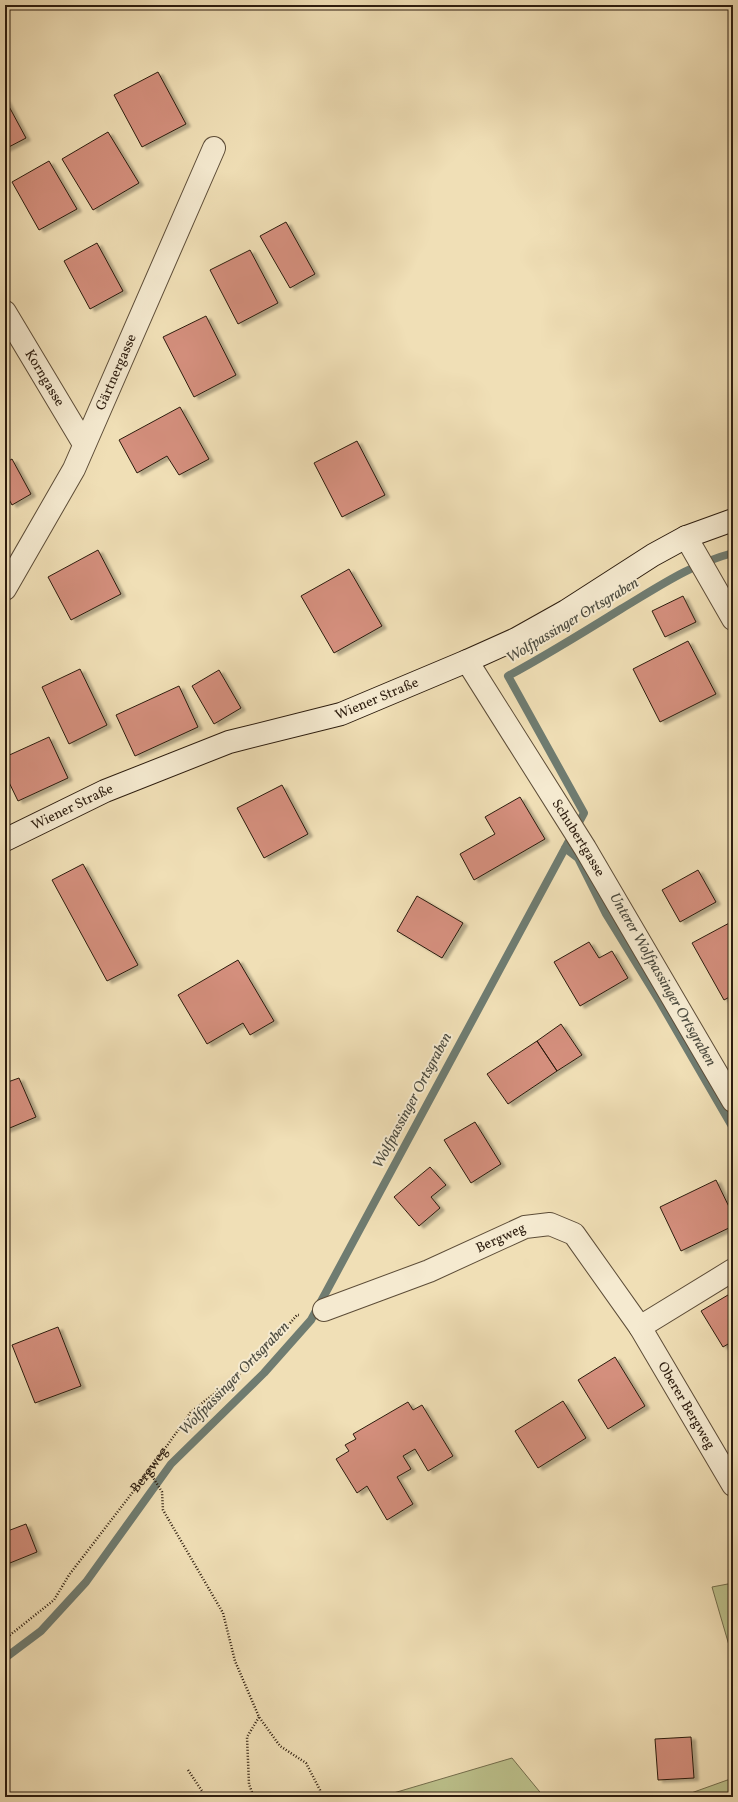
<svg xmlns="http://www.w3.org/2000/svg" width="738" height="1802" viewBox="0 0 738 1802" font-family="Vollkorn,serif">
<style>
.green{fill:#bcc18c;stroke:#746e4d}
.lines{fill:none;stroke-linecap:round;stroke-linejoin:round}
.stream{stroke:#6f7c71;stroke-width:8}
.building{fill:#d48f7d;stroke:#2c1c0e;filter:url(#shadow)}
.minor-casing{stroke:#5d4d38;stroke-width:24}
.secondary-casing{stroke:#2c1c0e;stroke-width:24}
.path{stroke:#2c1c0e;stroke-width:2.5;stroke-dasharray:1 2;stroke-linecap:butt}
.minor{stroke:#f5ead0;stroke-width:22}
.secondary{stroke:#f5ead0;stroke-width:22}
.labels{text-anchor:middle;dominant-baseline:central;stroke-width:4;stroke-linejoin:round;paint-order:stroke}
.street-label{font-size:14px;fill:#2c1c0e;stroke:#f5ead0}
.water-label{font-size:15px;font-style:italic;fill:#4d4c40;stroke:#f5ead0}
</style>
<defs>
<filter id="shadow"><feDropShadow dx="4.5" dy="2.5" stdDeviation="1" flood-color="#0004"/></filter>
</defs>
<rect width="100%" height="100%" fill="#f0dfb6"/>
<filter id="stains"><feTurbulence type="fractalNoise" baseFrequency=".005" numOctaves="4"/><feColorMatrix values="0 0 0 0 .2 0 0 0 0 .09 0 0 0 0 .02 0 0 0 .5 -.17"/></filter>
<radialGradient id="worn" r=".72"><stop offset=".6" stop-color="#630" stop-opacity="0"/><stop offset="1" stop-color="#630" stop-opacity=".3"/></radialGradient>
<path class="green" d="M733,1583V1659L712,1587Z
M512,1758L544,1797H380Z
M733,1778V1797H680Z"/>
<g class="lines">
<path class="stream" d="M565,848L578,858L606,914L660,1002L733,1128
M5,1658L41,1631L86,1582L171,1464L264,1373L311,1320L584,813L508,676C547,655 584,632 621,609C658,587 691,564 733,553"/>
</g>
<path class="building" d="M158,72L186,124L142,147L114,95Z
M5,99L26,138L5,149Z
M108,132L139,183L93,210L62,159Z
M49,161L77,209L39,230L12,182Z
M286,222L315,274L290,288L260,236Z
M97,243L123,291L90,309L64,261Z
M250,250L278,303L238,324L210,270Z
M206,316L236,375L194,397L163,337Z
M180,407L209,459L179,475L167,456L137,473L119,440Z
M357,441L385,495L342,517L314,463Z
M12,459L31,494L12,505L5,492V463Z
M98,550L121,594L71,620L48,577Z
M349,569L382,626L334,653L301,596Z
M683,596L696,622L665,637L652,611Z
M688,641L716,694L660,722L633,669Z
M80,669L107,725L69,744L42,687Z
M219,670L241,708L214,724L192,686Z
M179,686L198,727L135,756L116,715Z
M49,737L68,778L18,801L5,774V757Z
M282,785L308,834L264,858L237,808Z
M520,797L545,839L474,880L460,854L495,834L485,817Z
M83,864L138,965L107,981L52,880Z
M698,870L716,902L680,922L662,890Z
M417,896L463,923L442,958L397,931Z
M733,921V995L724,1000L692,943Z
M589,942L599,958L612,951L628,978L580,1006L554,962Z
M238,960L274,1021L250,1035L243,1023L207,1044L178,995Z
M561,1024L582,1055L557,1071L537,1041Z
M537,1041L557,1071L508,1104L487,1074Z
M19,1078L36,1117L5,1130V1083Z
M475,1122L501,1164L471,1183L444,1140Z
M430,1167L446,1185L431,1197L440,1208L419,1226L394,1197Z
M716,1180L733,1215V1226L681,1251L660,1207Z
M733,1292V1341L723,1347L701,1311Z
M58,1327L81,1386L35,1403L12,1345Z
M615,1357L645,1406L608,1429L578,1380Z
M563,1401L586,1438L538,1468L515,1431Z
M408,1402L413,1410L422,1405L453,1456L428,1471L415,1449L403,1456L411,1469L397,1477L413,1504L387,1520L367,1486L357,1493L336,1459L349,1451L345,1445L356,1439L353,1434Z
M26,1524L37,1552L5,1565V1532Z
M691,1737L694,1778L658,1780L655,1739Z"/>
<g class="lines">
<g class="minor-casing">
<g id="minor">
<path id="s2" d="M5,312L84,444"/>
<path d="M686,537L733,619"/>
<path id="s3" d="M5,589L74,469L214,148"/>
<path id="s4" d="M467,661L585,848L733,1101"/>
<path id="s5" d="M324,1310L429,1271L525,1227L550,1224L574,1234L640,1327L733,1485"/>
<path d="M640,1327L733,1270"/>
</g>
</g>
<g class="secondary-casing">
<g id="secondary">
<path id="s6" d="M5,840L105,791L229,742L341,714L467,661L516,639L566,611L653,555L686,537L733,520"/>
</g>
</g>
<g class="path">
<path d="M149,1471L162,1492L163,1510L223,1613L235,1661L259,1717L280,1746L306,1763L320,1790L321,1797"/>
<path id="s1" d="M5,1639L54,1600L69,1575L149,1471L191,1412L263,1355L297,1315H299"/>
<path d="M188,1770L206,1797"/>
<path d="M253,1795L249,1784L247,1737L259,1717"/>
</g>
<use href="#minor" class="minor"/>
<use href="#secondary" class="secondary"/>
</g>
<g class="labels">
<g class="street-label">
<text stroke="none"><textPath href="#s3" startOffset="244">Gärtnergasse</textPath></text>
<text stroke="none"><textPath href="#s2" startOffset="77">Korngasse</textPath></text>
<text stroke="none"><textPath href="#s6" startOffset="399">Wiener Straße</textPath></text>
<text stroke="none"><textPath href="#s6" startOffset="75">Wiener Straße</textPath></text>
<text stroke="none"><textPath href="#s4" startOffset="209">Schubertgasse</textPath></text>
<text stroke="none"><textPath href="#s5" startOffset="191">Bergweg</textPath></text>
<text stroke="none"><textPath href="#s5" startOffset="474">Oberer Bergweg</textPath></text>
<text stroke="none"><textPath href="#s1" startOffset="224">Bergweg</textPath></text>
</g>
<g class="water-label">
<text transform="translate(573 621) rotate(-31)">Wolfpassinger Ortsgraben</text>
<text transform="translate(662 980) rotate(60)">Unterer Wolfpassinger Ortsgraben</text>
<text transform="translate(413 1101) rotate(-62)">Wolfpassinger Ortsgraben</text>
<text transform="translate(235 1379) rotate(-46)">Wolfpassinger Ortsgraben</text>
</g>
</g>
<rect width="738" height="1802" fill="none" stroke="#f0dfb6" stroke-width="20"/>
<rect x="6" y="6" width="726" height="1790" fill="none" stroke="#2c1c0e" stroke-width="2"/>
<rect x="10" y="10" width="718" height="1782" fill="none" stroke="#2c1c0e"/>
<rect width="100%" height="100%" filter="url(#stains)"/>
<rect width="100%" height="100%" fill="url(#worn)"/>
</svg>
